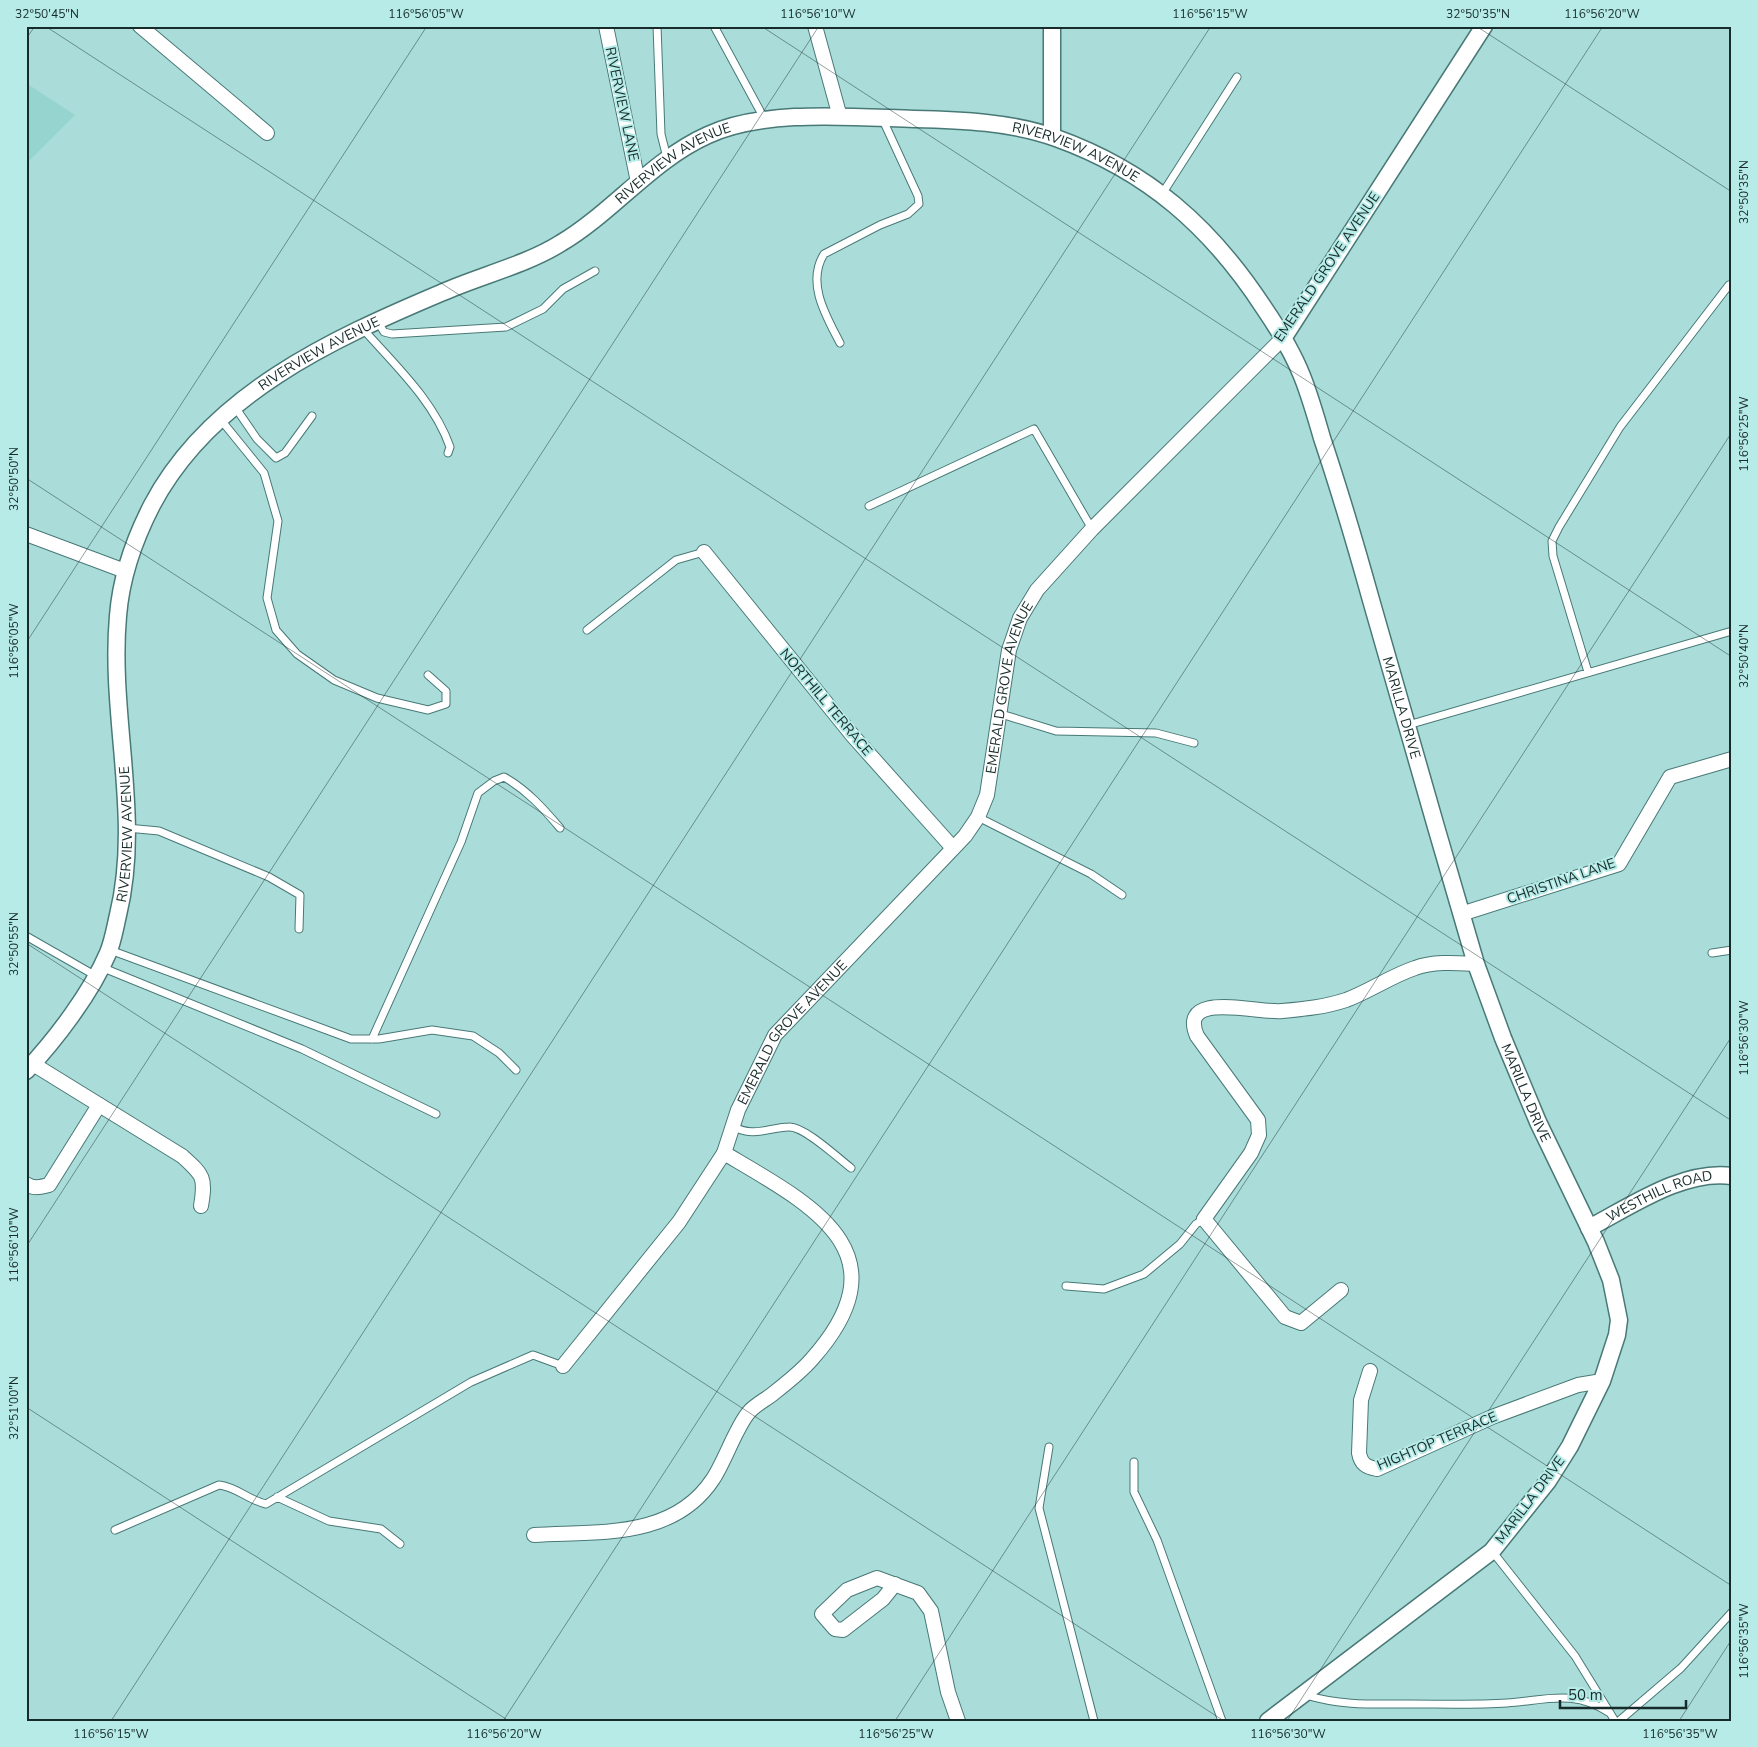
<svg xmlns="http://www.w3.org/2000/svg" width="1758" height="1747" viewBox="0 0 1758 1747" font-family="'Nunito Sans',sans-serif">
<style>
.built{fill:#96d4d0}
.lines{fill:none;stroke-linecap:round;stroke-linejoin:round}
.service-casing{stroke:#487977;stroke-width:9}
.minor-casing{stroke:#487977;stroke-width:16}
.tertiary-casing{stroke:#487977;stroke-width:19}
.service{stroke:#fff;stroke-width:7}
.minor{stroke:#fff;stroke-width:14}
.tertiary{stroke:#fff;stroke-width:16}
.ticks{fill:none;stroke:#172b2a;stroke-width:1;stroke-opacity:0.45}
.labels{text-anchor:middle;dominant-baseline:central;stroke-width:4;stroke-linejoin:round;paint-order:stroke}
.street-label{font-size:14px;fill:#172b2a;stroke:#b6ebe7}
.neatline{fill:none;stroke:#172b2a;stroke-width:2}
.ticks-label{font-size:12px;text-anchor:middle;fill:#172b2a}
</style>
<rect width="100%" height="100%" fill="#aaddda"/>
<path class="built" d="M26,83L75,115L26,164Z"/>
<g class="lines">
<g class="service-casing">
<path id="service" d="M657,26L661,134L667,158
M714,26L765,120
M1162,194L1237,77
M378,322L384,332L392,334L506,327L543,309L563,289L595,271
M363,329C395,365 434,401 450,447L448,453
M840,343C826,316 806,283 824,254L880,225L908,214L919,204L918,196L882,118
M235,407L257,439L276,458L285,453L312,416
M221,420L264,473L278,521L267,598L276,630L297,654L334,680L377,698L428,710L446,704V691L428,675
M869,506L1034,429L1092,529
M587,630L676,560L704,552
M1588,672L1553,556L1552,541L1559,527L1620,427L1729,285
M1001,714L1056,731L1156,733L1194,743
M1408,725L1732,631
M978,817L1091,874L1122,895
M127,828L159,831L269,877L300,895L299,929
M26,936L96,976
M110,950L351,1039H379L432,1030L473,1036L499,1053L516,1070
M1712,953L1732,950
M101,967L302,1049L436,1114
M372,1039L461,842L478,793L494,781L504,777C527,790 543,808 560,828
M732,1126C754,1138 766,1128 789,1127C804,1126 838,1158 851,1168
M1066,1286L1104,1289L1144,1274L1180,1244L1196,1224L1204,1219
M1049,1447L1039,1508L1094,1721
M1134,1462V1492L1157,1540L1222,1721
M277,1497L329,1521L381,1529L400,1544
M115,1530L219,1485C237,1487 248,1500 266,1504L471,1382L533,1355L563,1366
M1492,1551L1575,1656L1615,1721
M1306,1695C1341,1706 1375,1704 1411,1704C1443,1704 1475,1705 1507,1703C1547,1700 1574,1689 1610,1713
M1619,1721L1681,1668L1732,1612"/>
</g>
<g class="minor-casing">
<g id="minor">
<path d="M140,26L267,133"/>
<path d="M606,26L638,182"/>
<path d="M815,26L840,117"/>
<path d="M26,534L125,571"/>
<path d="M704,552L853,736L953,848"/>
<path d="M1461,914L1619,864L1670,777L1732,759"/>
<path d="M33,1064L182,1156C203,1175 206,1177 201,1206"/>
<path d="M26,1184C33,1189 41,1187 49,1185L99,1105"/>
<path d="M1341,1290L1301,1323L1285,1317L1204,1219L1251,1153L1259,1135L1258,1120L1197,1036C1177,989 1260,1014 1282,1011C1304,1009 1325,1007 1346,1000C1370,991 1391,976 1415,968C1434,961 1457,963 1476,964"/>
<path id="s1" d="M563,1366L679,1222L724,1153L738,1110L775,1035L965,836L978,817L987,795L1009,650L1020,618L1037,590L1092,529L1284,337"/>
<path d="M1370,1371L1361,1400L1359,1453C1361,1464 1366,1467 1377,1469L1492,1417L1578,1385L1602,1381"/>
<path d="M534,1535C597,1531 673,1540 713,1479C725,1461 736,1427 749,1412C754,1406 763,1401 770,1396C784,1385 800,1373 812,1359C907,1252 812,1205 724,1153"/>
<path d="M895,1584L883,1599L843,1630L835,1629L822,1614L847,1590L877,1578L918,1593L931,1611L948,1692L958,1721"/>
</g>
</g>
<g class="tertiary-casing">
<g id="tertiary">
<path d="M1052,26V136"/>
<path d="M1284,337L1484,26"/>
<path id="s2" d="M26,1071C56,1039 91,993 108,953C113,941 115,928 118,915C142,817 109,716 118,616C121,577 134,540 152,505C210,395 332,339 441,293C479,276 526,265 561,243C613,212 652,160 708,135C764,109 852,117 914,119C961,120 1012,122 1056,138C1148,171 1211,227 1264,308C1279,330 1292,351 1302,376C1310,396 1316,417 1322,438C1340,492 1356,546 1371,600C1406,721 1440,843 1476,964L1503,1038L1538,1122L1596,1242L1611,1280L1619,1320L1617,1335L1602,1381L1570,1446L1548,1481L1492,1551L1268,1721"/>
<path id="s3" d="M1589,1228C1631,1206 1684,1169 1732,1176"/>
</g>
</g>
<use href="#service" class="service"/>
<use href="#minor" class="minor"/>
<use href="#tertiary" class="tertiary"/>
</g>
<path class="ticks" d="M45,26L1732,1121M761,26L1732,657M1476,26L1732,192M26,39L35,26M26,478L1732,1586M26,643L427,26M26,943L1224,1721M26,1247L819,26M26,1407L509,1721M111,1721L1211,26M503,1721L1603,26M895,1721L1732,432M1287,1721L1732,1036M1679,1721L1732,1639"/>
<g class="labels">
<g class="street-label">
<text transform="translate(622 104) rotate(78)">RIVERVIEW LANE</text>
<text stroke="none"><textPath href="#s2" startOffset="1655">RIVERVIEW AVENUE</textPath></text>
<text stroke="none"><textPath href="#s2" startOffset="1235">RIVERVIEW AVENUE</textPath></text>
<text transform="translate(1327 267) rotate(-56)">EMERALD GROVE AVENUE</text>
<text stroke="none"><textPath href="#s2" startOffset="830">RIVERVIEW AVENUE</textPath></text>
<text stroke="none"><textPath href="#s1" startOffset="828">EMERALD GROVE AVENUE</textPath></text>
<text transform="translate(826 702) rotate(50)">NORTHILL TERRACE</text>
<text stroke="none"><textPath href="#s2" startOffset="2330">MARILLA DRIVE</textPath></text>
<text stroke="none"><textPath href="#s2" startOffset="265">RIVERVIEW AVENUE</textPath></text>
<text transform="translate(1561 881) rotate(-19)">CHRISTINA LANE</text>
<text stroke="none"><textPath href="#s1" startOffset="408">EMERALD GROVE AVENUE</textPath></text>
<text stroke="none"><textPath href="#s2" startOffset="2735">MARILLA DRIVE</textPath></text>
<text stroke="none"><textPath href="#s3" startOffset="78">WESTHILL ROAD</textPath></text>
<text transform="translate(1437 1441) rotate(-23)">HIGHTOP TERRACE</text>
<text transform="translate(1530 1500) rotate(-53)">MARILLA DRIVE</text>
</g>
</g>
<rect width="1758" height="1747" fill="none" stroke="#b6ebe7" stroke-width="55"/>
<path d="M1560 1700v8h126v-8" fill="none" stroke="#172b2a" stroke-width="2.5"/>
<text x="1568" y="1700" font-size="15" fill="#172b2a" stroke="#b6ebe7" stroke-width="4" paint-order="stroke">50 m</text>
<rect x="28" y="28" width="1702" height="1692" class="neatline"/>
<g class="ticks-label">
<text x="47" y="18">32°50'45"N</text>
<text x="426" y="18">116°56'05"W</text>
<text x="818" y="18">116°56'10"W</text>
<text x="1210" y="18">116°56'15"W</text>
<text x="1478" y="18">32°50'35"N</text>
<text x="1602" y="18">116°56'20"W</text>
<text transform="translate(1744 192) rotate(-90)" y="4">32°50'35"N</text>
<text transform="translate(1744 434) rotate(-90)" y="4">116°56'25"W</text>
<text transform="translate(14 479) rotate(-90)" y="4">32°50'50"N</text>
<text transform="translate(14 641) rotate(-90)" y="4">116°56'05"W</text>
<text transform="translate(1744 656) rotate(-90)" y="4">32°50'40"N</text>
<text transform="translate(14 944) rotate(-90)" y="4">32°50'55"N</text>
<text transform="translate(1744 1038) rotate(-90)" y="4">116°56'30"W</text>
<text transform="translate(14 1245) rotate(-90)" y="4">116°56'10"W</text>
<text transform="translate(14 1408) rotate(-90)" y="4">32°51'00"N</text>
<text transform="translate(1744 1641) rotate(-90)" y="4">116°56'35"W</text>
<text x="111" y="1738">116°56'15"W</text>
<text x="504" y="1738">116°56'20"W</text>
<text x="896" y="1738">116°56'25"W</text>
<text x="1288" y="1738">116°56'30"W</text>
<text x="1680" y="1738">116°56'35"W</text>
</g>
</svg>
